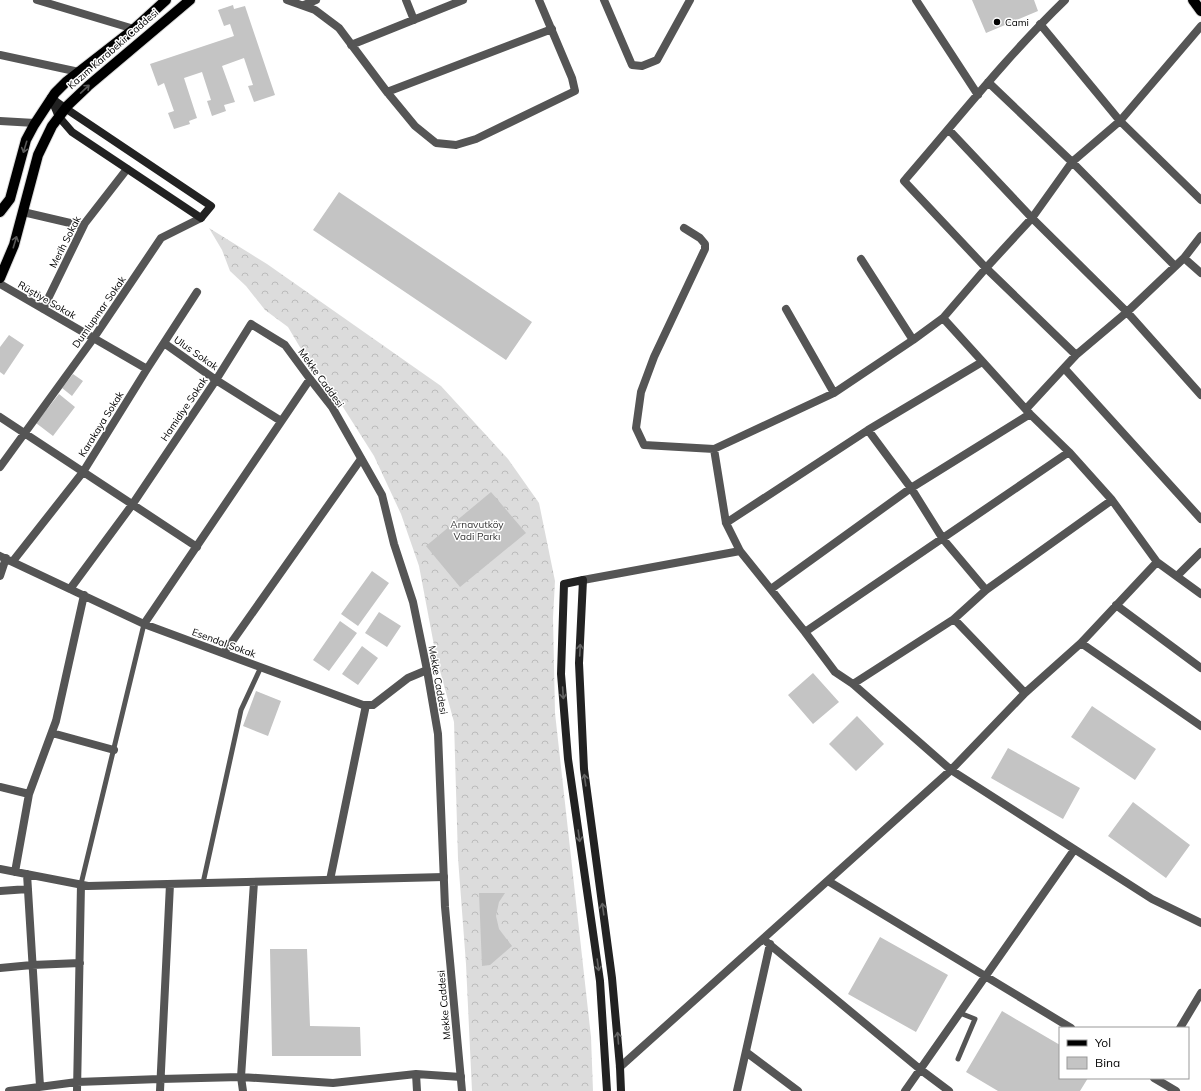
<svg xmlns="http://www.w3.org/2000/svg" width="1201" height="1091" viewBox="0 0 1201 1091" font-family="Mulish,sans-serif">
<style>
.forest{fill:url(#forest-crowns)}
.building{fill:#c4c4c4}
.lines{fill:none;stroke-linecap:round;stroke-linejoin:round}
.primary-casing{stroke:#dbdbdb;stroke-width:12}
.service{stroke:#555;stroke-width:5}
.minor{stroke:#555;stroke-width:8}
.tertiary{stroke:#555;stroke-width:8}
.secondary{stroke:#222;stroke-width:8}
.primary{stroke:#000;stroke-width:10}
.oneway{stroke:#595959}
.oneway2{stroke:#646464}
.poi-dot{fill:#000;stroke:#fff;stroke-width:1.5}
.labels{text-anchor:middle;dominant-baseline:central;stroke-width:3;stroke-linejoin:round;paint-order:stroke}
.poi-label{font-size:10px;fill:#000;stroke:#fff;text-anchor:start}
.street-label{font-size:10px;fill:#000;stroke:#fff}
.park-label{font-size:10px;fill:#333;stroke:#fff}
</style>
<defs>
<pattern id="forest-crowns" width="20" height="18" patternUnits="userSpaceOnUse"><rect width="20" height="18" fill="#dcdcdc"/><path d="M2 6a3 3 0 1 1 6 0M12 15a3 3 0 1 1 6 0" fill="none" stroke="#bbb"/></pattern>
</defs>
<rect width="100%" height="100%" fill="#fff"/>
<path class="forest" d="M209,228L267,264L441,386L508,459L539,503L555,581L553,618L555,713L591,1037L593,1091H472L466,964L458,858L454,722L436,656L419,566L401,514L374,456L336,396L304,354L288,327L265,310L246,286L230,271L222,250Z"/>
<path class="building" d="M972,0H1034L1038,11L986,33Z
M233,5L234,9L245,6L275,95L254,102L248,86L253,85L244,58L222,66L235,102L224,105L226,111L212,116L207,101L211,100L202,72L184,78L197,118L189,121L190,124L174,129L168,113L174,111L164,83L158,86L150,64L234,36L230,24L224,26L218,10Z
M339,192L532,322L506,360L313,230Z
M9,335L24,345L4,375L0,372V347Z
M73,374L83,381L72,396L62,388Z
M59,394L75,407L53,436L36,423Z
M491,492L526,533L460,587L426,546Z
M372,571L389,583L358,626L341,614Z
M379,612L401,626L387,647L365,633Z
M340,621L357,633L329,671L313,660Z
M362,646L378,658L358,685L342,674Z
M813,673L839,702L813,724L788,695Z
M256,691L281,701L268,736L243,726Z
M1092,706L1156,749L1135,780L1071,737Z
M857,716L884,744L856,771L829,744Z
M1008,748L1080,788L1063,819L991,778Z
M1133,802L1190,845L1166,878L1108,836Z
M479,893H505L499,902L496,916L499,929L512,946L490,965L482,966Z
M880,937L948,975L916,1032L848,994Z
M270,949H307L310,1026L360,1027L361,1056H272Z
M1002,1011L1060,1045V1078H1088L1080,1091H998L966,1072Z"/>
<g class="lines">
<g class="primary-casing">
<path id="primary" d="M1193,0L1201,11
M0,212L10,199L26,140L34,125L55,93L66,82L134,29L166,0
M0,278L14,245L38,155L52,126L68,105L88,86L190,0"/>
</g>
<path class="service" d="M203,883L241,710L261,667
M81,884L144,624
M958,1059L975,1019L960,1013"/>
<path class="minor" d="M37,0L134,29
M287,0L315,10L339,28L387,92L415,126L436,143L456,145L476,139L575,91L572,78L539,0
M406,0L414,20
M604,0L632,65L642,66L657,60L690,0
M916,0L978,95
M1065,0C1007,56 957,120 904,181L986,268L1076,355
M304,5L316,0
M1040,24L1120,121L1201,200
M1201,26L1120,121L1072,162L1032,218L986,268L943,318L913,340L834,393L714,449L726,523L740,551L805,632L835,672L853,684L951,770L1152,899L1201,923
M351,45L463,0
M0,55L79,72
M988,82L1072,162L1175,266
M387,92L552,29
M0,121L35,123
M949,130L1032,218L1127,312L1201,395
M23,212L83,226
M684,228L700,238L705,244V249L654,357L641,392L636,428L644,445L714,449
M1184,258L1201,273
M861,259L913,340
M0,284L147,369
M43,309L85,223L127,169
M786,309L834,393
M943,318L1030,414L1069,452L1112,500L1157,562L1201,594
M164,343L216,380L281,421
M1064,368L1201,519
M1026,409L1076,355L1127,312L1184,258L1201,236
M0,417L197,547
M868,430L911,488L943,539L986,590
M0,467L93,339L161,238L201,218
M726,523L868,430L982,362
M0,556L144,624L363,705H373L408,678L427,670
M13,561L83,472L147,369L197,292
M0,576L6,558
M1177,576L1201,552
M583,580L740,551
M70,589L132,505L216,380L251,324L285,345L310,379L144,624
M771,589L911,488L1030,414
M1116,605L1201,668
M954,619L1025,693
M805,632L1069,452
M1081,643L1201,726
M224,653L361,459
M853,684L954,619L986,590L1112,500
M52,733L114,750
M0,787L29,794
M0,869L88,886L444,877
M15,872L29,794L56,721L84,595
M27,874L40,1086
M330,880L366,705
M828,881L1071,1028
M0,891L28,889
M763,939L921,1070L949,1091
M0,968L32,965L80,963
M1180,1028L1201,993
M746,1052L798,1091
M620,1067L951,770L1025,693L1081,643L1157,562
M416,1074L417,1091
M1154,1078L1176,1091
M9,1091L77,1082L160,1079L241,1077L333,1083L416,1074L461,1077
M77,1091L81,884
M160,1091L170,884
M243,1091L241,1077L254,882
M737,1091L770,944
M905,1091L1074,850"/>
<path class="tertiary" d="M310,379L332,407L382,495L394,544L413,602L427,670L438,734L445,907L462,1091"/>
<path class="secondary" d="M51,98L65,108L211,206L201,218L72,132L59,117Z
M607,1091L600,981L568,759L561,674L564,584L583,580L579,663L584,769L612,978L620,1067L621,1091"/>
<use href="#primary" class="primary"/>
</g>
<defs><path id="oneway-shaft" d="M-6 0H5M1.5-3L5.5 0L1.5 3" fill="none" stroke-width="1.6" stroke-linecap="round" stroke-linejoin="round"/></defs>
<g class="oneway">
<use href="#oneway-shaft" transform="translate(85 89) rotate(-43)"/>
<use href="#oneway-shaft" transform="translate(25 147) rotate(107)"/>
<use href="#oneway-shaft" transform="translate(15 242) rotate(-73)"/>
</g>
<g class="oneway2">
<use href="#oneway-shaft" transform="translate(580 650) rotate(-87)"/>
<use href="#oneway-shaft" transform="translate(563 693) rotate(86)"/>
<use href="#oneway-shaft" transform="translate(585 780) rotate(-98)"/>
<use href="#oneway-shaft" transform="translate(579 836) rotate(82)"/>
<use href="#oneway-shaft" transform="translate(603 909) rotate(-98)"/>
<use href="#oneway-shaft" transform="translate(598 965) rotate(82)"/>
<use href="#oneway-shaft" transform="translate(618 1038) rotate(-95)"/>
</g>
<circle class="poi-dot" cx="997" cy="22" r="4"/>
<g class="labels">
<g class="poi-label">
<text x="1005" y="22">Cami</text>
</g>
<g class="street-label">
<text transform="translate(113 49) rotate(-41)">Kazım Karabekir Caddesi</text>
<text transform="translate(65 242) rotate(-63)">Merih Sokak</text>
<text transform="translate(47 300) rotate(30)">Rüştiye Sokak</text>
<text transform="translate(99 312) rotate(-55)">Dumlupınar Sokak</text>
<text transform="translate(196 353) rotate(35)">Ulus Sokak</text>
<text transform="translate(321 378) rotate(54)">Mekke Caddesi</text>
<text transform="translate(184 409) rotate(-56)">Hamidiye Sokak</text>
<text transform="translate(101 424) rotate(-58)">Karakaya Sokak</text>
<text transform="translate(224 643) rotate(20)">Esendal Sokak</text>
<text transform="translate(438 680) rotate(80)">Mekke Caddesi</text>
<text transform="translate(444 1005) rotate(-95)">Mekke Caddesi</text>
</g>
<g class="park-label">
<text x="477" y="524">Arnavutköy<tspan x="477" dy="12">Vadi Parkı</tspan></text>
</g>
</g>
<rect x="1059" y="1027" width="130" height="52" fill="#ffffff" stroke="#999999"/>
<rect x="1067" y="1040" width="20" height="6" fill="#000000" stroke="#999999"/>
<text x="1095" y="1047" font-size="12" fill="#000000">Yol</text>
<rect x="1067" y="1057" width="20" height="12" fill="#c4c4c4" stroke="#999999"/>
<text x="1095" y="1067" font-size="12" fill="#000000">Bina</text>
</svg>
